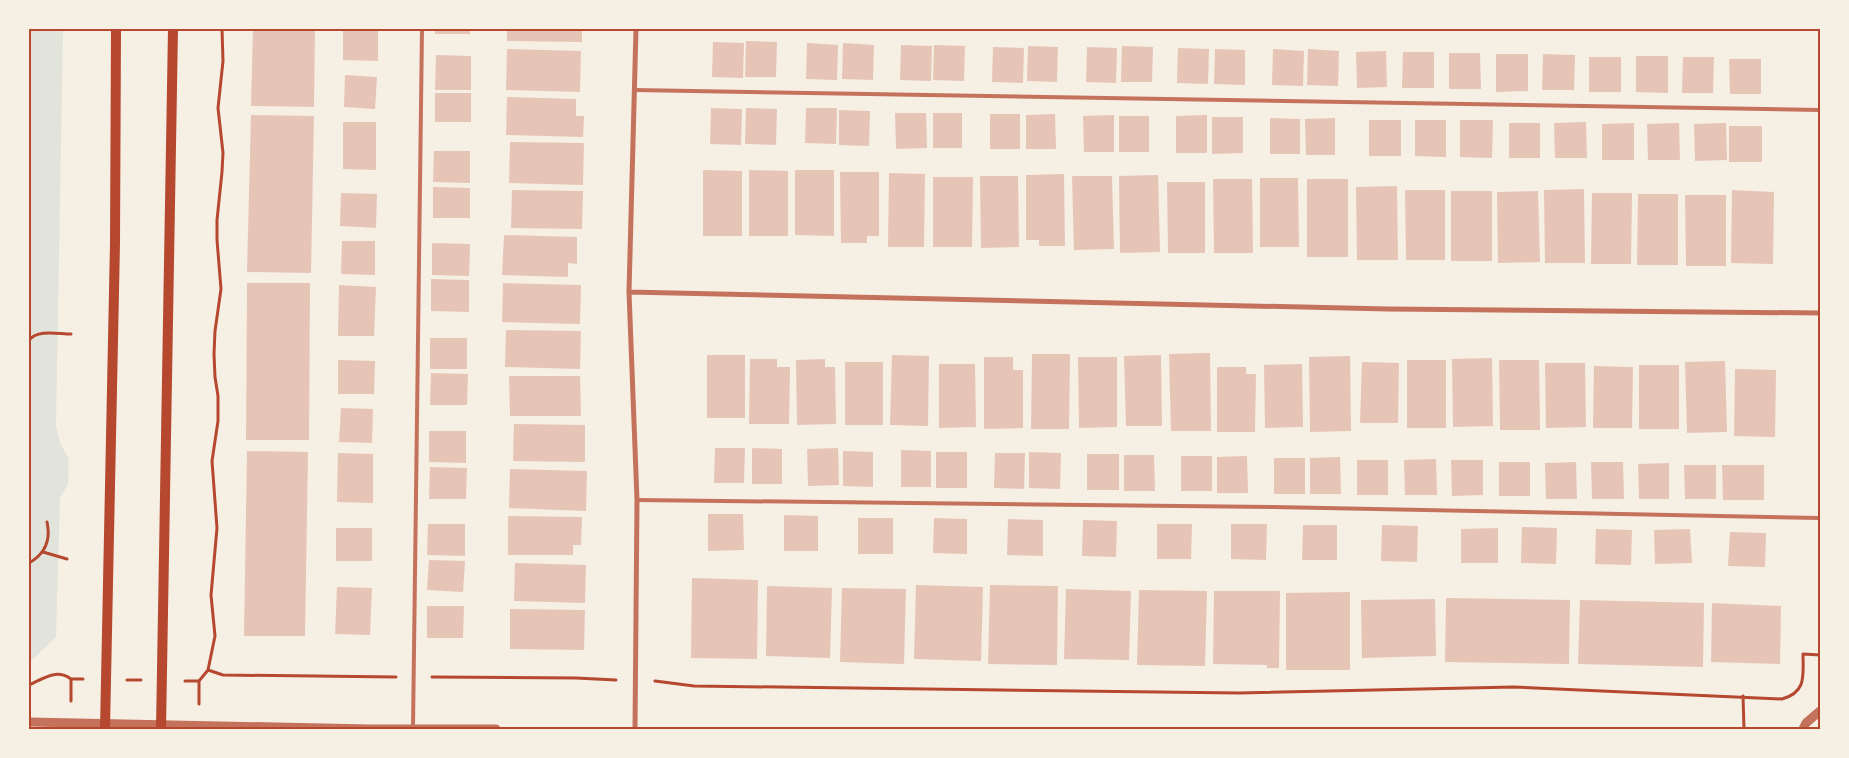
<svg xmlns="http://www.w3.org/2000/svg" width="1849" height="758" viewBox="0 0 1849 758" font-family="Signika,sans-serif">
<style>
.green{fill:#e2e4dc}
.building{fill:#e6c5b7}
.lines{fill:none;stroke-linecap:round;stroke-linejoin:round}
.path{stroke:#b5482f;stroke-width:3}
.service{stroke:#c5725c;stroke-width:4}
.minor{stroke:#c5725c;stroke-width:5}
.tertiary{stroke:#c5725c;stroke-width:9}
.secondary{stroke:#b5482f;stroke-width:10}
.neatline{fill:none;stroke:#b5482f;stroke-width:2}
</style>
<rect width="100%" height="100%" fill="#f6efe4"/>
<path class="green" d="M29,29H63L56,426L60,443L69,459L68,484L60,498L56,637L29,663Z"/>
<path class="building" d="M253,29H315L314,107L251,106Z
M343,29H378V61L343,60Z
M435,29H470V34H435Z
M507,29H582V42L507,41Z
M746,41L777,42L776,77H745Z
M713,42L744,43L743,78L712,77Z
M807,43L838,45L837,80L806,79Z
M843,43L874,45L873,80L842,79Z
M901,45L932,46L931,81L900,80Z
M934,45L965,46L964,81L933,80Z
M1028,46L1058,47L1057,82L1027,81Z
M1122,46L1153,47L1152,82H1121Z
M993,47L1024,48L1023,83L992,82Z
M1087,47L1117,48L1116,83L1086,82Z
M1178,48L1209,49L1208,84L1177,83Z
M507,49L581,51L580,92L506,90Z
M1215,49L1245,50V85L1214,84Z
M1273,49L1304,51L1303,86L1272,85Z
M1308,49L1339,51L1338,86L1307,85Z
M1386,51L1387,87L1357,88L1356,52Z
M1403,52H1434V88H1402Z
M1449,53H1480L1481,89H1449Z
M1496,54H1528V91L1496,92Z
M1543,54L1575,55L1574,90H1542Z
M436,55L471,56V90H435Z
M1636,56H1668V93L1636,92Z
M1589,57H1621V92H1589Z
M1683,57H1714L1713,93H1682Z
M1729,59H1761V94H1730Z
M345,75L377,77L375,109L344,107Z
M435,93H471V122H435Z
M507,97L576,99V116H584L583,137L506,135Z
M711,108L742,109L741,145L710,144Z
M746,108L777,109L776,145L745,144Z
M806,108H837L836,144L805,143Z
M839,110L870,111L869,146L839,145Z
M895,113H926L927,148L896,149Z
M933,113H962V148H933Z
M990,114H1020V149H990Z
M1055,114L1056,149H1026V115Z
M251,115L314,116L311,273L247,272Z
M1114,115V152H1084L1083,116Z
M1207,115V153H1176V116Z
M1119,116H1149V152H1119Z
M1212,117H1243V153L1212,154Z
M1270,118L1300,119V154H1270Z
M1335,118V155H1306L1305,119Z
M1369,120H1401V156H1369Z
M1415,120H1446V157L1415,156Z
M1460,120H1493L1492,158L1460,157Z
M343,122H376V170L343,169Z
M1586,122L1587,158H1555L1554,123Z
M1509,123H1540V158H1509Z
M1634,123V160H1602V124Z
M1679,123L1680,160H1648L1647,124Z
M1726,123L1727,160L1695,161L1694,124Z
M1729,126H1762V162H1729Z
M510,142L584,143L583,185L509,183Z
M434,151H470V183L433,182Z
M703,170L742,171V236H703Z
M749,170L788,171V236H749Z
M795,170H834V236L795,235Z
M840,172H879V236H867V243H841Z
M889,173L925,174L924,247H888Z
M1064,174L1065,246H1039V240H1026V175Z
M1158,175L1160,252L1120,253L1119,176Z
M980,176H1018L1019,247L981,248Z
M1072,176H1112L1114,249L1074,250Z
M933,177H973L972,247H933Z
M1260,178H1298L1299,247H1260Z
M1213,179H1252L1253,253H1214Z
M1307,179H1348V257H1307Z
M1167,182H1205V253H1168Z
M1397,186L1398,260H1357L1356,187Z
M433,187L470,188V218H433Z
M1584,189L1585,263H1545L1544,190Z
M512,190L583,191L582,229L511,228Z
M1405,190H1445V260H1406Z
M1732,190L1774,192L1773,264L1731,263Z
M1451,191H1492V261H1451Z
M1538,191L1540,262L1498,263L1497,192Z
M341,193L377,194L376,228L340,226Z
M1592,193H1632L1631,264H1591Z
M1638,194H1678V265H1637Z
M1685,195H1726V266H1686Z
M504,235L577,237V264L568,263V277L502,275Z
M342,241H375V275L341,274Z
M432,243L470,244L469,276L432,275Z
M431,279L469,280V312L431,311Z
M247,283H310L309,440H246Z
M503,283L581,285L580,324L502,322Z
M339,285L376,287L374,336H338Z
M506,330L581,331L580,369L505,367Z
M430,338H467V369H430Z
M1210,353L1211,431H1171L1169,354Z
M1032,354H1070L1069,429H1031Z
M707,355H745V418H707Z
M892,355L929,356L928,426L890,425Z
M1161,355L1162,426H1126L1124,356Z
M1350,356L1351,431L1310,432L1309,357Z
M984,357H1013V370H1023V428L984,429Z
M1078,357H1117V427L1079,428Z
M1492,358L1493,426L1453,427L1452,359Z
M750,359H777V367H790L789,424H749Z
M825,359V367H835L836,424L797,425L796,360Z
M338,360L375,361L374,394H338Z
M1407,360H1446V428H1407Z
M1499,360H1539L1540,430H1500Z
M1725,361L1727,432L1687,433L1685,362Z
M845,362H883V425H845Z
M1362,362L1399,363L1398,423H1360Z
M1545,363H1585L1586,427L1546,428Z
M939,364H975L976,427L939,428Z
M1302,364L1303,427L1265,428L1264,365Z
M1639,365H1679V429H1639Z
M1594,366L1633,367L1632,428H1593Z
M1217,367H1246V374H1256L1255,432H1217Z
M1735,369L1776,370L1775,437L1734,436Z
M431,373L468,374L467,405H430Z
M509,376H580L581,416H510Z
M341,408L373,409L372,443L339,442Z
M514,424L585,425V462L513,461Z
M429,431H466V463L429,462Z
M715,448H745L744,483H714Z
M752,448L782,449V484H752Z
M838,448L839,485L808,486L807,449Z
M901,450L931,451V487H901Z
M247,451L308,452L305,636H244Z
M843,451L873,452V487L843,486Z
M936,452H967V488H936Z
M1029,452L1061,453L1060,489L1029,488Z
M338,453L373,454V503L337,502Z
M995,453H1025L1024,489L994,488Z
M1087,454H1119V490H1087Z
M1124,455H1154L1155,491H1124Z
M1181,456H1212V491H1181Z
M1247,456L1248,493H1217V457Z
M1340,457L1341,494H1310V458Z
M1274,458H1305V494H1274Z
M1436,459L1437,495H1405L1404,460Z
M1357,460H1388V495H1357Z
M1451,460H1483V495L1452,496Z
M1499,462H1530V496H1499Z
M1576,462L1577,499H1546L1545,463Z
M1591,462H1623L1624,499H1592Z
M1669,463V499H1639L1638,464Z
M1684,465H1716V499H1685Z
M1722,465H1764V500H1723Z
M430,467L467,468L466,499H429Z
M510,469L587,471L586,511L509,508Z
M708,514H743L744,550L708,551Z
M784,515L818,516V551H784Z
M508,516L582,517L581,545H573V555H508Z
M858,518H893V554H858Z
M934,518L967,519V554L933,553Z
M1008,519L1043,520V556L1007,555Z
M1083,520L1117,521L1116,557L1082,556Z
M428,524H465V556L427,555Z
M1157,524H1192L1191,559H1157Z
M1231,524H1267L1266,560L1231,559Z
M1303,525H1337V560H1302Z
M1382,525L1418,526L1417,562L1381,561Z
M1522,527L1557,528L1556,564L1521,563Z
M336,528H372V561H336Z
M1498,528V563H1461V529Z
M1596,529L1632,530L1631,565L1595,564Z
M1690,529L1692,563L1655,564L1654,530Z
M1730,532L1766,533L1765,567L1728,566Z
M429,560L465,561L463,592L427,590Z
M515,563L586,565L585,603L514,601Z
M692,578L758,580L757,659L691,658Z
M916,585L983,587L981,661L914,659Z
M990,585L1058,586L1057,665L988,664Z
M767,586L832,588L830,658L766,656Z
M337,587L372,588L370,635L335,634Z
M842,588L906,589L904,664L840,662Z
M1066,589L1131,591L1129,660L1064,659Z
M1139,590L1207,591L1205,666L1137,665Z
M1214,591H1280L1279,668H1267V665L1213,664Z
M1350,592V670H1286V593Z
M1446,598L1570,600L1569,664L1445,662Z
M1435,599L1436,656L1362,658L1361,600Z
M1580,600L1704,603L1703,667L1578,664Z
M1712,603L1781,606L1780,664L1711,662Z
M427,606H464L463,638H427Z
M510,609L585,610L584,650L510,649Z"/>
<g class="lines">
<path class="path" d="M29,340C38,329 58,334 71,334
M43,552L67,559
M29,563C45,554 51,540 47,522
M208,670L223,675L396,677
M432,677L576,678L616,680
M71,679H83
M71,679V701
M127,680H141
M185,681H199
M655,681L694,686L1239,693L1514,687L1782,699C1807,692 1803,675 1803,654L1820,655
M29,685C43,679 56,668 71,679
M1743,696L1744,729
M199,704V681L208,670L215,636L211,595L217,528L212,461L218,421V396L215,377L214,354L215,331L221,289L217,240V220L222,172L223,153L218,108L223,61L222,29"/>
<path class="service" d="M634,90L1820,110
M637,500L1274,507L1820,518
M413,728L422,29"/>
<path class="minor" d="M629,292L1388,309L1820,313
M635,729L637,500L629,292L636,29"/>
<path class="tertiary" d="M29,722L371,729H496
M1803,729L1806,723L1820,711"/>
<path class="secondary" d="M105,729L115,243L116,29
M161,729L173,29"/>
</g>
<rect width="1849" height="758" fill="none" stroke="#f6efe4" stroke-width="60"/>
<rect x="30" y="30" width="1789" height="698" class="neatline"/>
</svg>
